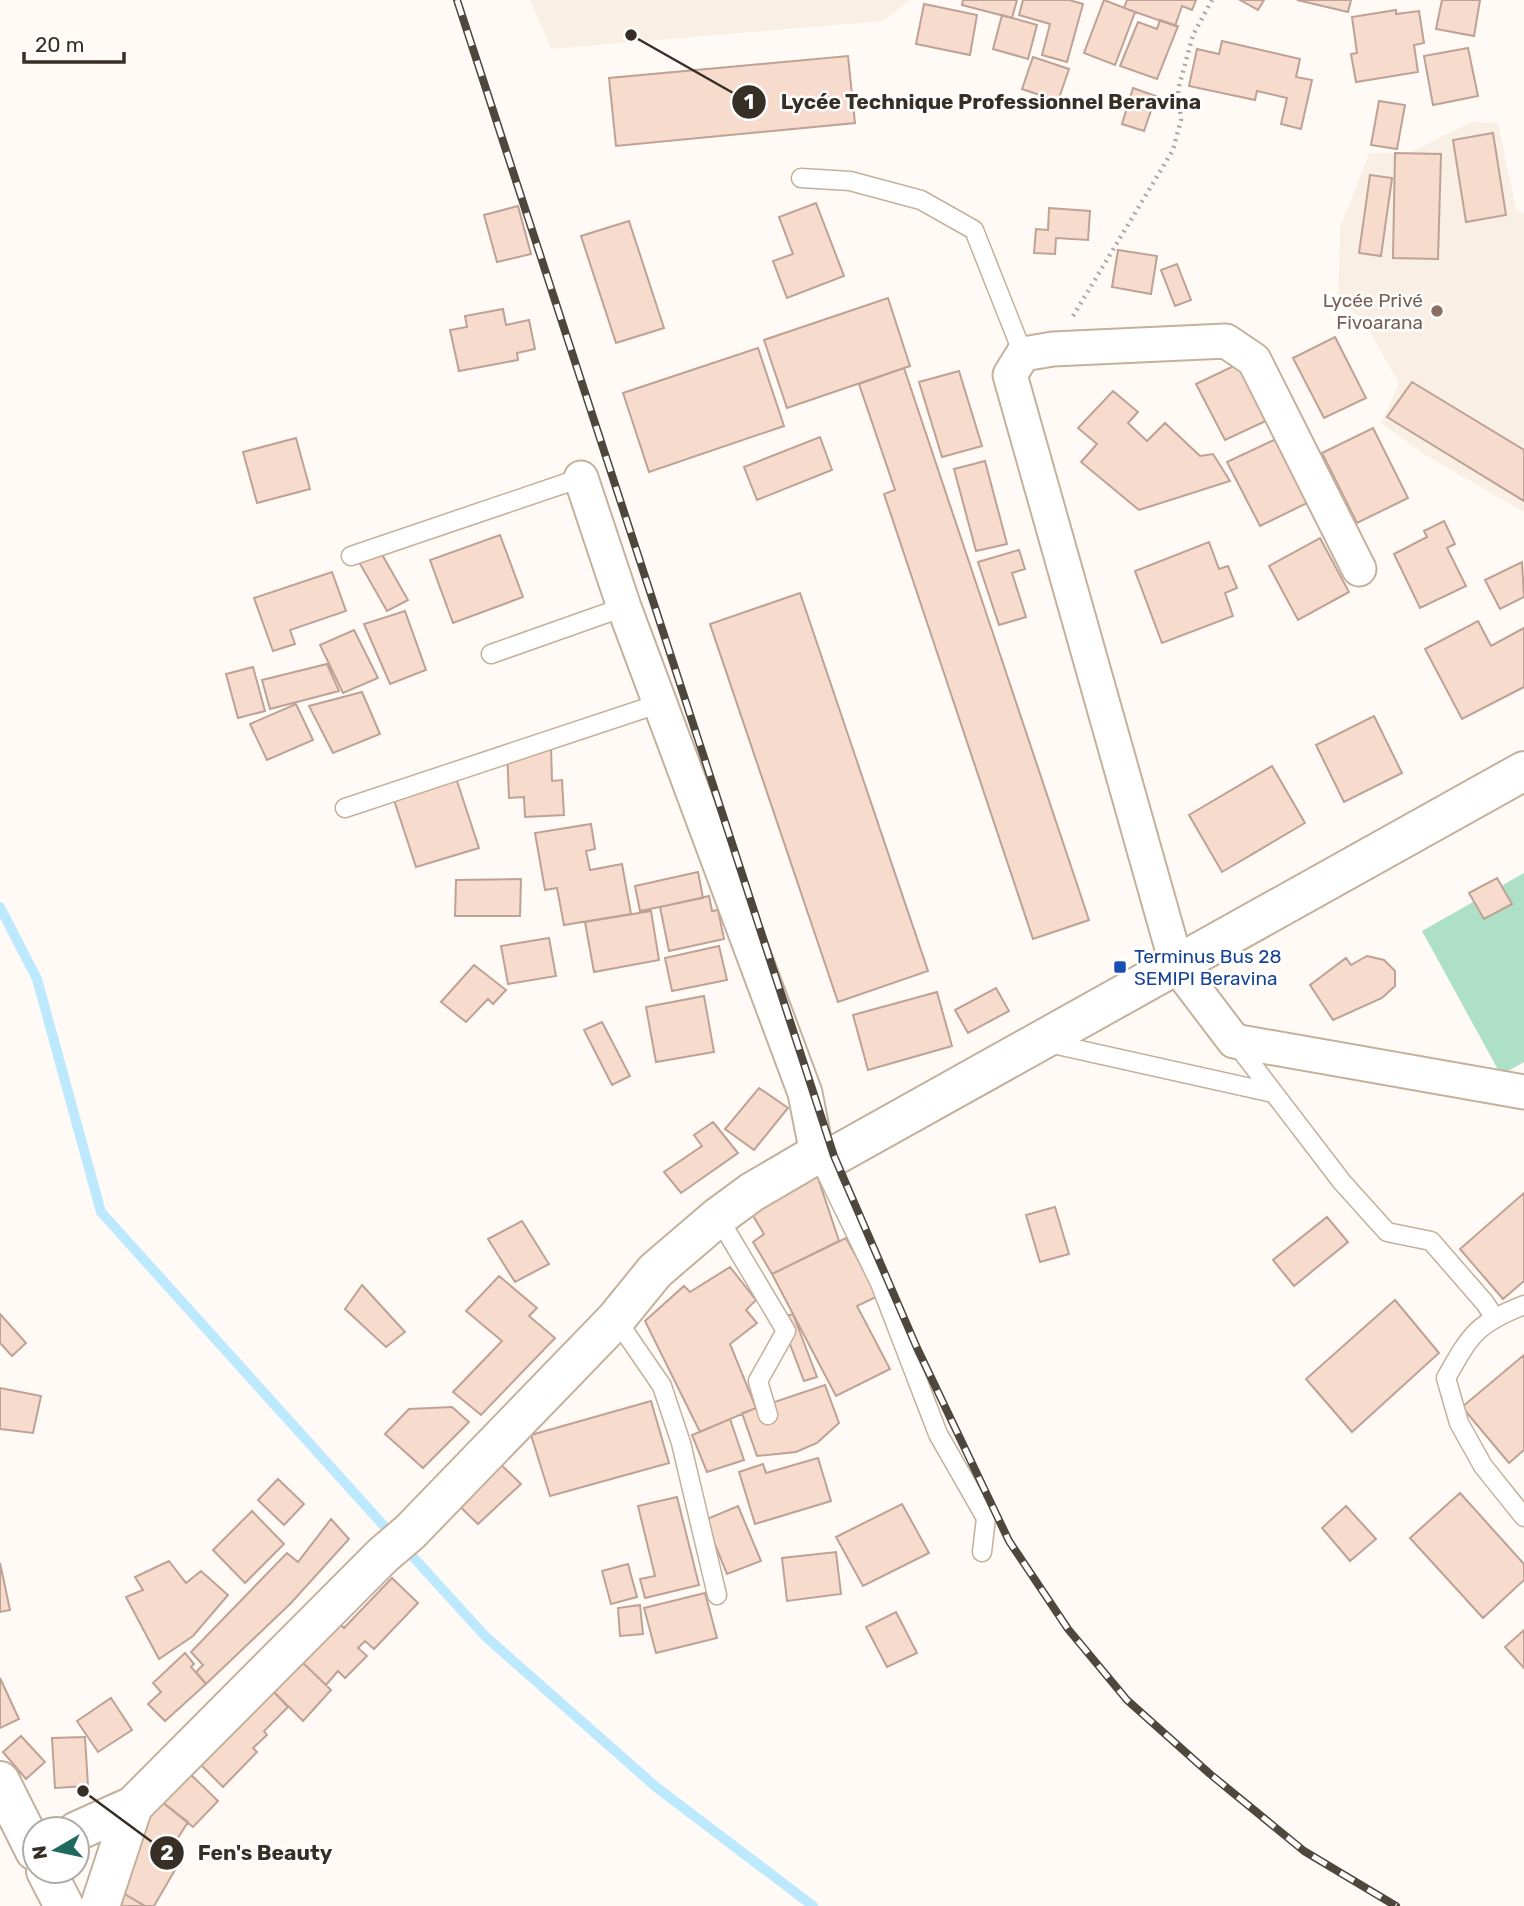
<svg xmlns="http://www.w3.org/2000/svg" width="1524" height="1906" viewBox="0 0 1524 1906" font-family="Rubik,sans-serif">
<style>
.built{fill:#f9efe4}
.green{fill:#ade0c7}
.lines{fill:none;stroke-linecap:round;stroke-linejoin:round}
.stream{stroke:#bce9fe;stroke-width:10}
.building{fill:#f7dbcd;stroke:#bda295;stroke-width:2}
.service-casing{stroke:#c4b09b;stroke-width:21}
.minor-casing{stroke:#c4b09b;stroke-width:37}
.tertiary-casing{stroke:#c4b09b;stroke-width:42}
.primary-casing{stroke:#c4b09b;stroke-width:42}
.path{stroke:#aea8a2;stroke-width:4.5;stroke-dasharray:2 5;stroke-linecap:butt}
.service{stroke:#fff;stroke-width:18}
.minor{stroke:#fff;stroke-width:33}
.tertiary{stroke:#fff;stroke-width:38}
.primary{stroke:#fff;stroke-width:38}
.rail-casing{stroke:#4e473e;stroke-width:8}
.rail{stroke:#fff;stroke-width:5;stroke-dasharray:16;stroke-linecap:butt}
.education-dot{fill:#8d6e63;stroke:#fff;stroke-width:2.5}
.transit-dot{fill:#1a4fb4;stroke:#fff;stroke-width:2.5}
.labels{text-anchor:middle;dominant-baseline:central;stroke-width:5;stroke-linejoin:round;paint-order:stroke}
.education-label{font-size:19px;fill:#785e54;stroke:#fff;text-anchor:end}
.transit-label{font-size:19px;fill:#164399;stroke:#fff;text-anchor:start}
.leader{fill:none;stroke:#372f26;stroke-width:2.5}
.callout-dot{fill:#372f26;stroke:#fff;stroke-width:2.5}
.mark-label{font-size:21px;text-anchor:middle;font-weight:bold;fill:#fff}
.callout-label{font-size:21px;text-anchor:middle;font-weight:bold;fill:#372f26;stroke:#fff;stroke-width:5;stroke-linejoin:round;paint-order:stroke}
</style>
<rect width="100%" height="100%" fill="#fffaf6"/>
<path class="built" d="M530,0H911L883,21L551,49Z
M1472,122L1498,123L1516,209L1524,214V512L1427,456L1381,423L1399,383L1362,318L1338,303L1340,228L1369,153H1409Z"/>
<path class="green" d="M1524,873V1062L1501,1075L1422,931Z"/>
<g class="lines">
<path class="stream" d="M0,907L37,979L101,1212L393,1536
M404,1547L485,1636L656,1787L813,1906"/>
</g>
<path class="building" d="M963,0H1017L1012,18L962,5Z
M1023,0H1069L1083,4L1067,62L1042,55L1050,24L1019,15Z
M1104,0L1135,12L1115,65L1084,53Z
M1127,0H1196L1192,10L1182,6L1175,26L1124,8Z
M1240,0H1264L1258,10Z
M1297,0H1351L1348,12Z
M1442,0H1480L1474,36L1436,29Z
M924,4L977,15L970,55L916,44Z
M1396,10V14L1419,11L1424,43L1414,45L1418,72L1356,82L1351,54L1357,53L1352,17Z
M1002,15L1037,25L1028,59L993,49Z
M1160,20L1178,26L1157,79L1120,66L1138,22L1157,29Z
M1222,41L1300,59L1296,77L1312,80L1301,129L1281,124L1287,98L1257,91L1255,100L1189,86L1197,49L1219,54Z
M1468,48L1478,96L1433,105L1424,56Z
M848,56L855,123L616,146L609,78Z
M1033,57L1069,69L1058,101L1022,89Z
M1133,88L1156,96L1144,131L1122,124Z
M1379,101L1405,105L1397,149L1371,145Z
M1493,133L1506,215L1466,222L1453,140Z
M1395,153L1441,154L1438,259L1393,258Z
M1370,175L1392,178L1381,256L1359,253Z
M816,203L844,276L787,298L773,261L793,254L779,217Z
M518,206L531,254L497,262L484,215Z
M1049,208L1090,211L1088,240L1056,238L1055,254L1034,253L1036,229L1048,230Z
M629,221L664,328L616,343L581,236Z
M1118,250L1157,256L1151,294L1112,287Z
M1177,264L1191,300L1175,306L1161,270Z
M888,298L910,366L787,408L764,340Z
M503,309L506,325L529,320L535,349L517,353L518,360L459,371L450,330L467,327L465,316Z
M1335,337L1366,398L1324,418L1293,358Z
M758,348L784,426L649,472L623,393Z
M1242,362L1270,419L1225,440L1196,384Z
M904,368L1089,920L1033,939L884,494L895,490L859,384Z
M959,371L982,446L942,457L919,382Z
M1412,382L1524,450V501L1387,417Z
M1113,391L1138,412L1128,423L1147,441L1165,423L1200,456L1213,454L1230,481L1139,510L1081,462L1097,444L1078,428Z
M1373,428L1408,498L1357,523L1322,453Z
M820,437L832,470L757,500L744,467Z
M296,438L310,489L257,503L243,452Z
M1276,439L1309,502L1260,526L1227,462Z
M985,461L1007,544L976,551L954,469Z
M1444,521L1455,544L1447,548L1466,586L1420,608L1394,554L1427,537L1424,531Z
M500,535L523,597L453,623L430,560Z
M1320,538L1349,592L1298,620L1269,566Z
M1209,542L1219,569L1228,566L1237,588L1225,593L1233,616L1162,643L1135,571Z
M1019,550L1025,569L1012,573L1026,617L999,625L978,562Z
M380,551L408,600L387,611L359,562Z
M1522,562L1524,597L1500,609L1485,580Z
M332,572L346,611L290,630L295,644L273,651L254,598Z
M800,593L928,971L838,1002L710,624Z
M405,611L426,670L390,684L364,624Z
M1478,621L1491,646L1524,628V687L1462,719L1425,649Z
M354,630L378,678L343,693L320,645Z
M327,664L339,691L270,709L262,680Z
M253,667L265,711L238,718L226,674Z
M362,692L380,734L333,753L309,706Z
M296,704L313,740L267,760L250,724Z
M1374,716L1402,773L1344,802L1316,745Z
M551,747L552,781L562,780L564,815L525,817L524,797L509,798L507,750Z
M1272,766L1305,823L1222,872L1189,815Z
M454,772L479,848L416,867L391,791Z
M591,824L595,849L586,851L590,870L622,864L631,914L564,925L557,888L545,890L535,833Z
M698,872L703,898L640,911L635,886Z
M1497,878L1512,904L1484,919L1469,893Z
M521,879L520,916H455L456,880Z
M709,896L712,911L718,910L724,939L669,951L660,907Z
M651,911L659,960L594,972L585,922Z
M549,938L556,976L508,984L501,946Z
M719,946L727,980L672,991L665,958Z
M1367,956L1384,960L1395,971V986L1382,998L1333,1020L1310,985L1346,958L1351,965Z
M474,965L506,990L493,1004L488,999L466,1022L441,1002Z
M996,988L1009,1011L968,1033L955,1010Z
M937,992L952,1046L868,1070L853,1015Z
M704,996L714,1052L656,1062L646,1007Z
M602,1022L630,1076L612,1085L584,1030Z
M759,1088L788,1108L754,1150L725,1129Z
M713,1122L738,1153L681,1193L664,1172L702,1146L694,1135Z
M815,1169L839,1241L772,1274L753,1242L764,1234L752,1214Z
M1524,1193V1281L1503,1299L1460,1249Z
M1055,1207L1069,1254L1040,1262L1026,1215Z
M1327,1217L1348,1242L1294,1286L1273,1260Z
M522,1221L549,1264L515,1282L488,1239Z
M846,1238L878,1296L857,1306L890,1369L836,1396L772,1274Z
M730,1267L756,1300L746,1310L757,1323L730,1344L756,1408L700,1432L645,1321L684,1286L690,1292Z
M499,1276L537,1308L529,1316L555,1338L481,1415L453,1392L502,1341L466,1311Z
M362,1285L405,1332L386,1347L345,1309Z
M1395,1300L1439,1353L1352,1432L1306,1379Z
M0,1314L26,1343L12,1356L0,1343Z
M793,1314L817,1377L804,1381L780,1318Z
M1524,1355V1450L1509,1463L1462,1407Z
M825,1385L839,1423L817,1443L796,1452L757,1456L742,1413Z
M0,1388L41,1396L33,1433L0,1429Z
M651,1401L669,1463L550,1496L531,1435Z
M452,1407L469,1422L423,1468L385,1434L409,1409Z
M730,1419L744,1460L707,1472L692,1435Z
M492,1456L521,1484L478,1524L449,1496Z
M818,1458L831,1501L755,1524L739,1472L763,1464L766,1473Z
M278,1479L304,1504L284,1525L258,1500Z
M1460,1493L1524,1564V1580L1483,1618L1410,1538Z
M677,1497L699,1585L645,1598L640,1579L655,1576L638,1506Z
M902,1504L929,1553L863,1586L836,1537Z
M738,1506L761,1561L727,1574L714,1542L709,1545L700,1522Z
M1346,1506L1376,1539L1350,1561L1322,1528Z
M252,1511L284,1544L245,1583L213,1550Z
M331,1519L349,1539L291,1603L206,1684L196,1672L203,1665L191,1652L287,1553L298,1562Z
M836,1552L841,1594L787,1601L782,1558Z
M169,1561L186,1583L201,1571L228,1595L193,1636L159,1659L126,1597L143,1590L135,1577Z
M0,1563L10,1610L0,1612Z
M628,1564L637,1597L611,1604L602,1571Z
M392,1578L418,1603L374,1649L365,1641L358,1648L367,1656L345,1678L338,1671L326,1685L300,1660L338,1622L344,1628Z
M705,1593L717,1638L656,1653L644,1608Z
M640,1605L643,1634L620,1636L618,1608Z
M896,1612L917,1653L887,1667L866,1627Z
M1524,1630V1668L1505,1647Z
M185,1653L194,1664L191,1667L206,1684L165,1721L148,1704L161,1692L153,1683Z
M300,1660L331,1690L303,1721L271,1689Z
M0,1678L19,1719L0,1728Z
M271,1689L288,1707L264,1731L267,1735L253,1748L257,1752L223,1787L199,1763Z
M111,1698L132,1730L98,1752L77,1721Z
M21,1736L45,1762L26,1779L3,1752Z
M85,1737L88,1786L55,1788L52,1738Z
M182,1766L218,1801L193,1827L152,1794Z
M152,1794L188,1822L162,1863L175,1870L154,1906H145L111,1886Z
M111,1886L145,1906H105Z"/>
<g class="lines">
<g class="service-casing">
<path id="service" d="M801,178L850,181L921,200L974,230L1023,354
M351,556L581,478
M491,654L624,607
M345,808L661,703
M1234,1041L1342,1182L1387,1232L1431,1241L1485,1303L1494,1317
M1044,1042L1273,1093
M817,1154L880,1283L938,1434L986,1518L982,1552
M718,1217L786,1331L758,1381L768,1415
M1524,1305C1476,1324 1471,1334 1446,1378L1459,1423L1483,1466L1524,1517
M616,1319L662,1386L681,1443L717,1595"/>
</g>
<g class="minor-casing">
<path id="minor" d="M581,478L624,607L805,1093L817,1154
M1359,569L1254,360L1226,341L1053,349L1023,354L1010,375L1177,966L1234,1041L1524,1092"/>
</g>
<g class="tertiary-casing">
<path id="tertiary" d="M77,1831L133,1806L383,1555L410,1532L616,1319L655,1271L718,1217L752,1192L817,1154L834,1156L1524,771
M100,1906L133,1806"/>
</g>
<g class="primary-casing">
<path id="primary" d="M0,1781L35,1851
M46,1871L64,1906"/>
</g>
<path class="path" d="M1073,316L1173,150L1181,120L1178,90L1193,35L1212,0"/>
<use href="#service" class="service"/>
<use href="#minor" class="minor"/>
<use href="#tertiary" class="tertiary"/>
<use href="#primary" class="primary"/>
<g class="rail-casing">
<path id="rail" d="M457,0L834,1156L917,1348L1009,1541L1068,1629L1127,1700L1210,1774L1304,1851L1396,1906"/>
</g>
<use href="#rail" class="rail"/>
</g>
<circle class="education-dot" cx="1437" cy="311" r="7"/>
<rect class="transit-dot" x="1113" y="960" width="14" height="14" rx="3.5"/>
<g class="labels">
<g class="education-label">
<text x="1423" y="300">Lycée Privé<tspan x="1423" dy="22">Fivoarana</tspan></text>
</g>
<g class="transit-label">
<text x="1134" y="956">Terminus Bus 28<tspan x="1134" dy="22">SEMIPI Beravina</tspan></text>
</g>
</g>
<path class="leader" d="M631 35L749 102M83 1791L167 1853"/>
<g class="callout-dot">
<circle cx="631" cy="35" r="7"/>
<circle cx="83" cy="1791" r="7"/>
<circle cx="749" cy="102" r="18"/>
<circle cx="167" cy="1853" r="18"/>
</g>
<g class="mark-label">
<text x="749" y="109">1</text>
<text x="167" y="1860">2</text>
</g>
<g class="callout-label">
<text x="991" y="109">Lycée Technique Professionnel Beravina</text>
<text x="265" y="1860">Fen's Beauty</text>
</g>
<g transform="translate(56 1850) rotate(261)"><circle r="33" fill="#ffffff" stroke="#afaca8" stroke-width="2"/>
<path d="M0-5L12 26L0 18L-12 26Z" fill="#206961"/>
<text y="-10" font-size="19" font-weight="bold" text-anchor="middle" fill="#372f26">N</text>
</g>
<path d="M24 52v10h100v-10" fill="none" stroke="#372f26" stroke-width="3.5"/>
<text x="35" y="52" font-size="21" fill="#372f26" stroke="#ffffff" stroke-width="5" paint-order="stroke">20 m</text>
</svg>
